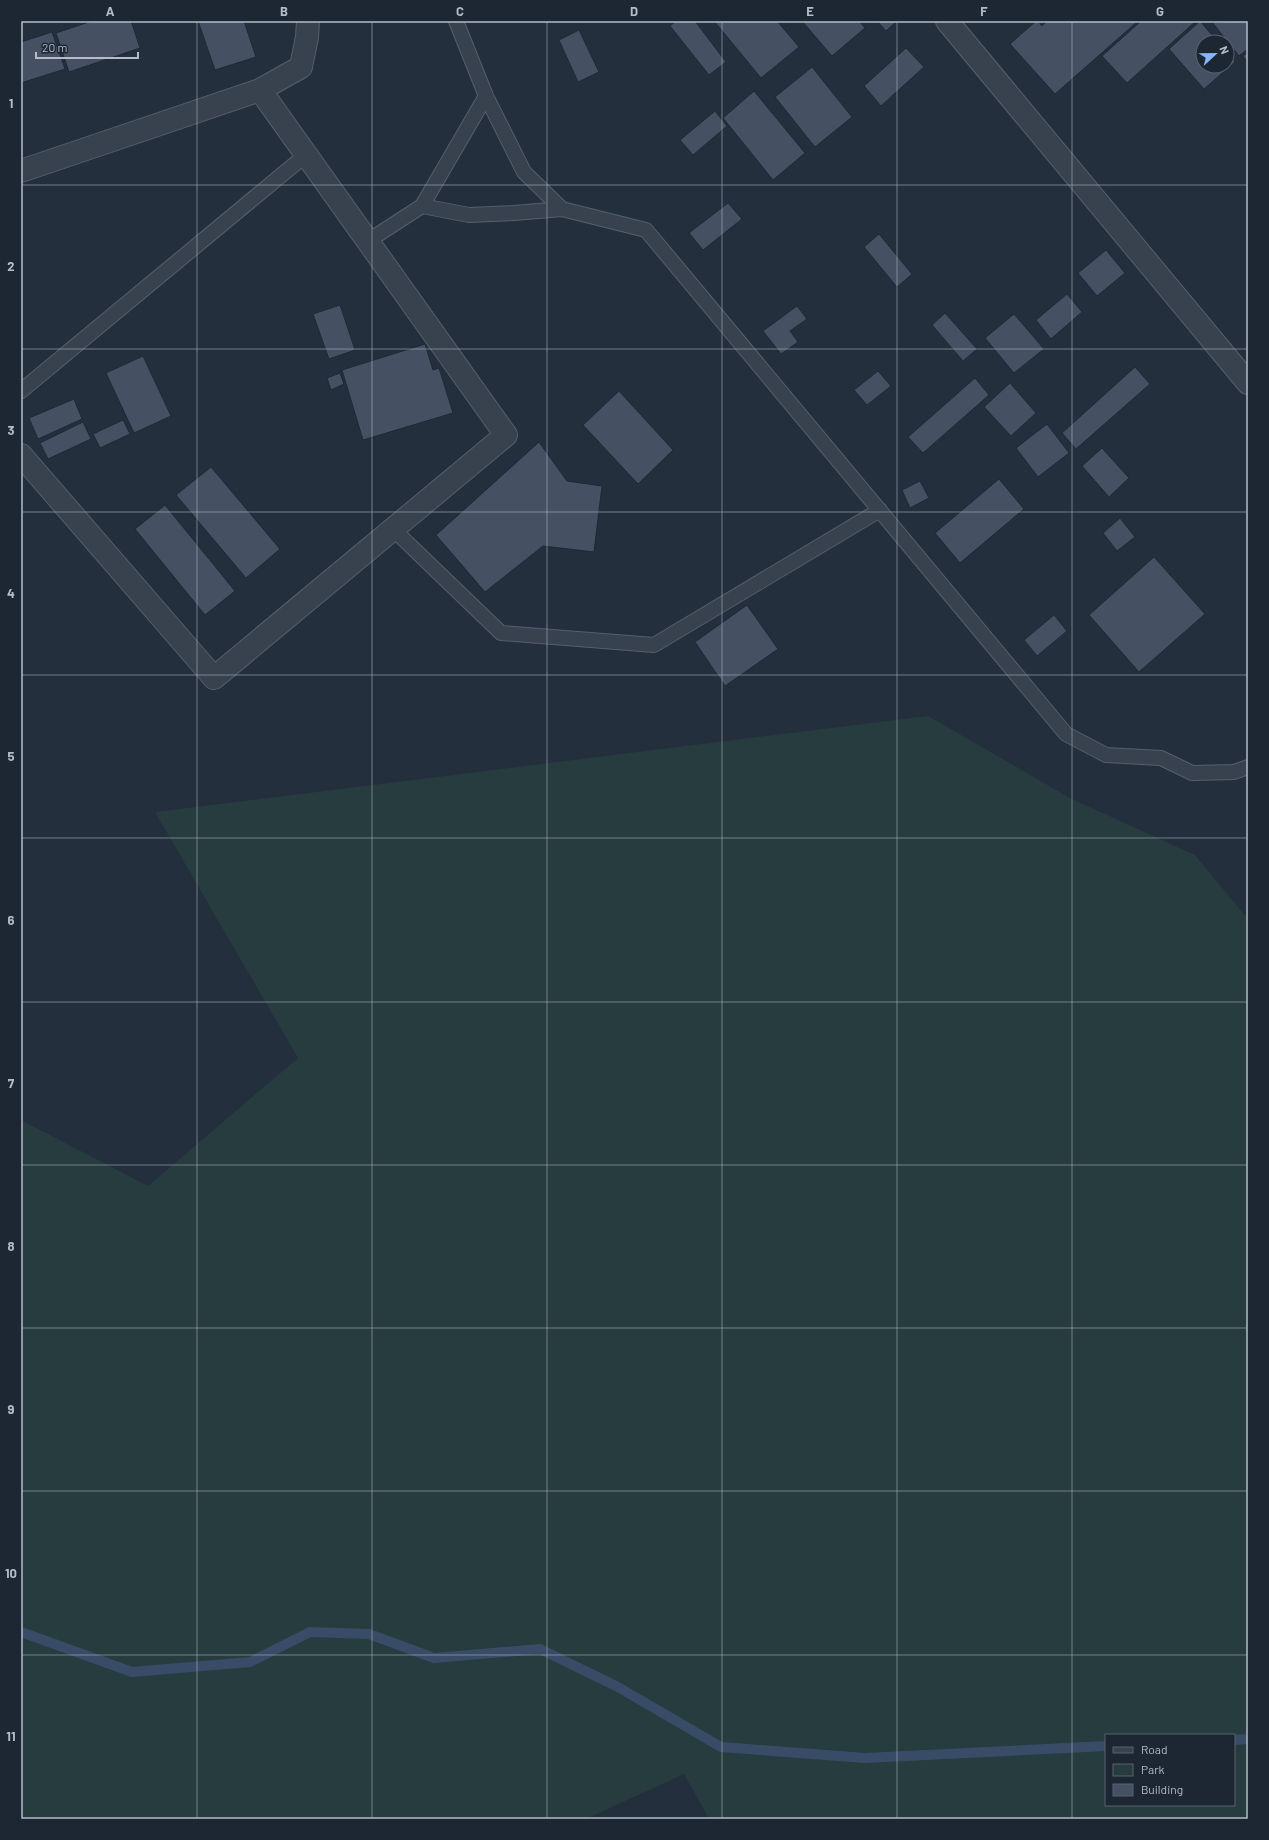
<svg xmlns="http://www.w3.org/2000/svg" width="1269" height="1840" viewBox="0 0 1269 1840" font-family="Barlow,sans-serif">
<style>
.green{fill:#263c3f;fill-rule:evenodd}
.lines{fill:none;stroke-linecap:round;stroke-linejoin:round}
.stream{stroke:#394c67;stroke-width:10}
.building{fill:#455162;stroke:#1f2835}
.lane-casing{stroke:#565f6c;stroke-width:16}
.street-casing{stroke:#565f6c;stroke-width:24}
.lane{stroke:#38414e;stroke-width:14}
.street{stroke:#38414e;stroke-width:22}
.grid{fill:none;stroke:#b4bcc9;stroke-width:1;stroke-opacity:0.55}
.neatline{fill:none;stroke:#b4bcc9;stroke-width:1.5}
.grid-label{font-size:13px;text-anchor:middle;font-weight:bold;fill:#b4bcc9}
</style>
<rect width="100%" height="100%" fill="#242f3e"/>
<path class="green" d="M928,716L1072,799L1195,855L1248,919V1819H709L684,1774L586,1819H21V1120L148,1186L298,1058L155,812ZM1106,1735H1234V1805H1106Z"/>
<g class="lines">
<path class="stream" d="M21,1632L132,1672L250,1662L310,1632L369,1634L434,1658L540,1649L618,1687L721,1747L865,1758L1106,1746
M1234,1740L1248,1739"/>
</g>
<path class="building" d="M92,21H131L140,48L69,72L56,33Z
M198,21H244L256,57L215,70Z
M676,21H695L726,62L709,75L670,26Z
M714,21H777L799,47L761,78Z
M802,21H859L865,28L832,56Z
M877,21H897L886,31Z
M1036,21H1038L1042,26L1047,21H1138L1055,94L1010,44Z
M1141,21H1196L1127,83L1102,56Z
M1200,21L1218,42H1203V66H1227V52L1235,62L1204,89L1169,49Z
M1248,21V49L1239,56L1212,22Z
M579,30L599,72L578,82L559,40Z
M52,32L65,69L21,83V42Z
M906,48L924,67L881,106L864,86Z
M1248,52V63L1243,56Z
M812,67L852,117L815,147L775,97Z
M754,91L805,153L773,180L723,118Z
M715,111L727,126L693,155L680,140Z
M728,203L742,219L703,250L689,233Z
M879,234L912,274L897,287L864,247Z
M1106,250L1125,273L1097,296L1078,273Z
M1067,294L1082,312L1051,339L1036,320Z
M340,305L355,350L329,359L313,314Z
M797,306L807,319L790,331L798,342L781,354L763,331Z
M945,313L977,349L963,361L932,325Z
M1014,314L1044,349L1014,373L985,338Z
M425,344L433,370L439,368L453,413L363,440L342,370Z
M143,356L171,416L134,433L106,373Z
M1135,367L1150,384L1076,449L1062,433Z
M878,371L891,386L867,405L854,390Z
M340,373L344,384L331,390L327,378Z
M975,378L989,395L923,453L908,437Z
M1010,383L1036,413L1011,436L984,407Z
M619,391L673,450L638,484L583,425Z
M74,399L82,419L38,439L29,418Z
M123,420L130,434L100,448L93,434Z
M83,422L91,439L48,459L40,443Z
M1047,424L1069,453L1038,477L1016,448Z
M539,442L567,481L602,486L594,552L543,546L485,592L436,535Z
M1102,448L1129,478L1109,497L1082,466Z
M211,467L280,549L246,578L176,495Z
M999,479L1024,509L960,563L935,533Z
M920,481L929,498L910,508L902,490Z
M165,505L235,591L205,615L135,529Z
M1120,518L1135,537L1117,551L1103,533Z
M1154,557L1205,614L1139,672L1089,615Z
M747,605L778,649L725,686L695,642Z
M1054,615L1067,631L1037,656L1024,640Z"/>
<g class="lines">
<g class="lane-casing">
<path id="lane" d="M456,21L486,96L524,172L562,209L646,230L1066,734L1106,755L1161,758L1192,773L1234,772L1248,767
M422,206L469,215L514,213L562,209
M368,241L422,206L486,96
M21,391L307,154
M393,529L501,633L654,645L880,510"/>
</g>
<g class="street-casing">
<path id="street" d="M947,21L1248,383
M21,171L260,90L301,67L307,37L308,21
M21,455L214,678L506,435L260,90"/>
</g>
<use href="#lane" class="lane"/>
<use href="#street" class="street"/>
</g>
<path class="grid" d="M197,21V1819M372,21V1819M547,21V1819M722,21V1819M897,21V1819M1072,21V1819M21,185H1248M21,349H1248M21,512H1248M21,675H1248M21,838H1248M21,1002H1248M21,1165H1248M21,1328H1248M21,1491H1248M21,1655H1248"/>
<rect width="1269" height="1840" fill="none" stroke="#1d2633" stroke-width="44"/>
<rect x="1105" y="1734" width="130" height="72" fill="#1d2633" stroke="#59626f"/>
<rect x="1113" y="1747" width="20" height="6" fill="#38414e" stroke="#59626f"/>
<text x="1141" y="1754" font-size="12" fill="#b4bcc9">Road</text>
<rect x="1113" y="1764" width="20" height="12" fill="#263c3f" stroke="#59626f"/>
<text x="1141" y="1774" font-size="12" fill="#b4bcc9">Park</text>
<rect x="1113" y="1784" width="20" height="12" fill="#455162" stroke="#59626f"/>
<text x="1141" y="1794" font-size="12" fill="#b4bcc9">Building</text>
<g transform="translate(1215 54) rotate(68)"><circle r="19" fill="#1d2633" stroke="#59626f"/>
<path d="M0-3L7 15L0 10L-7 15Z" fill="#8ab4f8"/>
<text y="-6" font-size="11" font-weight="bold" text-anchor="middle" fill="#b4bcc9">N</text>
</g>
<path d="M36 52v6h102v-6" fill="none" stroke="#b4bcc9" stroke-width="2"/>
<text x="42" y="52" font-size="12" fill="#b4bcc9" stroke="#1d2633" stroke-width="3" paint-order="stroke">20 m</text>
<rect x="22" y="22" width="1225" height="1796" class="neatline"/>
<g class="grid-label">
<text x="110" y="16">A</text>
<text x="284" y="16">B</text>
<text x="460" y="16">C</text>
<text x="634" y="16">D</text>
<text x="810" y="16">E</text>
<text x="984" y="16">F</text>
<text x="1160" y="16">G</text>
<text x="11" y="108">1</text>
<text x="11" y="271">2</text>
<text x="11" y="435">3</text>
<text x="11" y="598">4</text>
<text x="11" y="761">5</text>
<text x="11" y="925">6</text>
<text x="11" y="1088">7</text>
<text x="11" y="1251">8</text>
<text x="11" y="1414">9</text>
<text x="11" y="1578">10</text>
<text x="11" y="1741">11</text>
</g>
</svg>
